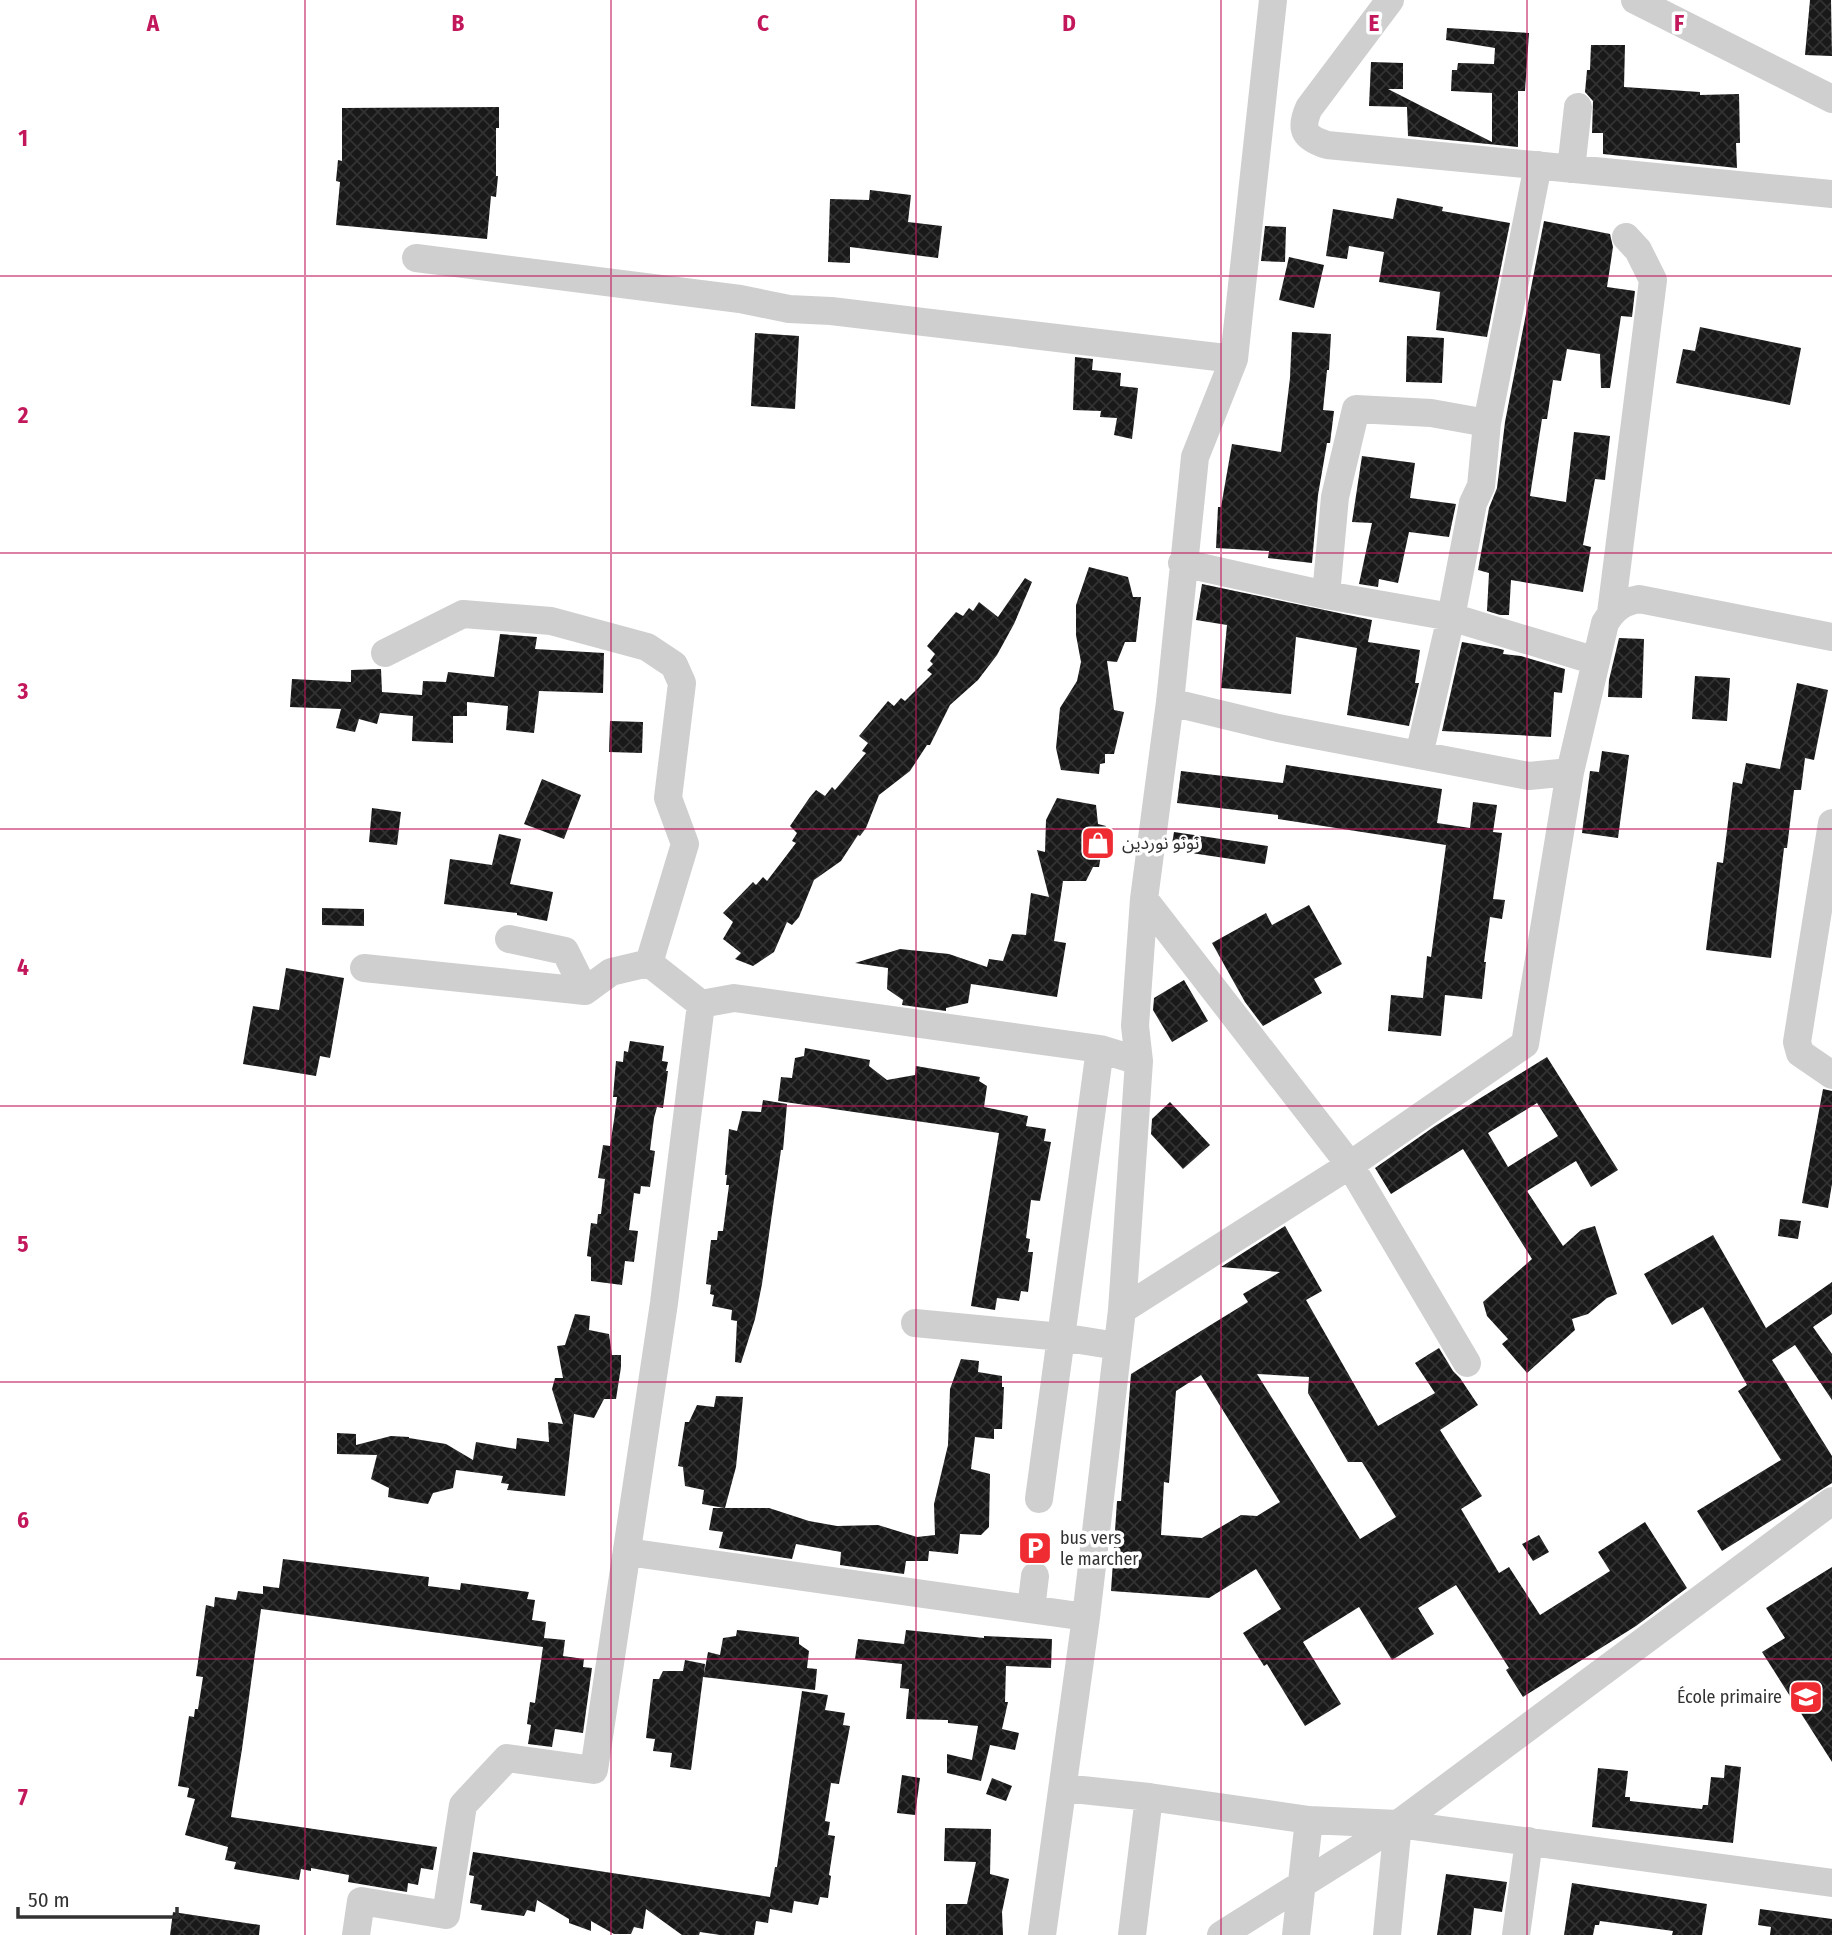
<svg xmlns="http://www.w3.org/2000/svg" width="1832" height="1935" viewBox="0 0 1832 1935" font-family="'Fira Sans Condensed','Noto Sans Arabic',sans-serif">
<style>
.building{fill:url(#building-cross-hatch);fill-rule:evenodd}
.lines{fill:none;stroke-linecap:round;stroke-linejoin:round}
.minor{stroke:#cfcfcf;stroke-width:28}
.grid{fill:none;stroke:#c2185b;stroke-width:2;stroke-opacity:0.55}
.labels{text-anchor:middle;dominant-baseline:central;stroke-width:7;stroke-linejoin:round;paint-order:stroke}
.poi-label{font-size:18px;fill:#323232;stroke:#fff;text-anchor:start}
.grid-label{font-size:23px;text-anchor:middle;font-weight:bold;fill:#c2185b;stroke:#fff;stroke-width:7;stroke-linejoin:round;paint-order:stroke}
</style>
<defs>
<pattern id="building-cross-hatch" width="8" height="8" patternUnits="userSpaceOnUse" patternTransform="scale(1.75)"><rect width="8" height="8" fill="#191919"/><path d="M0 0l8 8M0 8l8-8" fill="none" stroke="#323232"/></pattern>
</defs>
<rect width="100%" height="100%" fill="#fff"/>
<path class="building" d="M1810,0H1831L1832,56L1805,55Z
M1447,28L1529,33L1525,91H1518V147L1408,136L1407,107L1369,106L1371,62L1403,63V89H1388L1492,142V93L1451,91L1452,70H1457L1458,63L1494,64L1495,48L1446,40Z
M1591,45H1625L1624,87L1700,92V95L1739,94L1740,143H1736L1737,168L1603,154V133H1592L1593,101L1585,92L1587,70H1590Z
M499,107V128H496V176H498L496,197L491,196L487,239L336,225L340,182L336,181L338,160L342,161V108Z
M870,190L911,195L908,222L942,226L938,258L850,247V263L828,262L830,199L869,200Z
M1397,198L1443,207L1442,211L1510,223L1487,337L1436,330L1440,292L1379,282L1384,252L1349,246L1347,259L1326,256L1333,209L1393,219Z
M1544,221L1610,234L1613,247L1607,287L1635,291L1632,317L1621,316L1610,388H1601L1600,354L1567,349L1561,381L1553,380L1547,419H1542L1530,496L1566,502L1574,432L1610,436L1605,480L1595,479L1583,545L1591,547L1583,592L1511,580L1509,615H1500L1487,611L1489,573L1478,570L1489,508L1497,488L1505,422Z
M1265,226L1286,227L1285,262L1261,261Z
M1289,257L1324,265L1314,308L1279,300Z
M1700,327L1801,348L1790,405L1676,383L1683,349L1695,351Z
M1292,332L1331,334L1329,370H1327L1323,410L1334,411L1330,443H1327L1318,495L1312,563L1268,558L1269,551L1216,548L1218,507H1221L1232,444L1281,452L1290,378Z
M755,333L799,336L795,409L751,406Z
M1407,336L1444,338L1442,383L1406,382Z
M1075,357L1093,359L1092,370L1121,373L1120,386L1138,388L1132,439L1114,435L1117,418L1100,417L1101,411L1073,410Z
M1362,456L1415,463L1410,498L1456,504L1449,537L1409,532L1398,583L1379,579L1378,587L1359,584L1372,523L1352,522Z
M1089,567L1128,577L1133,597H1141L1136,642H1125L1117,662L1107,661L1114,710L1124,712L1114,754H1105V763L1100,764L1099,774L1061,770L1056,748L1060,708L1077,681L1081,662L1076,635V605Z
M1025,578L1032,582L1014,624L997,655L978,680L950,705L930,745H927L910,771L879,795L866,828L860,836L858,835L841,861L814,880L799,917L792,925L787,922L774,952L753,966L735,959L741,953L723,939L733,922L723,913L753,882L756,885L763,877L767,881L796,843L792,841L797,833L790,826L810,797L816,790L825,796L832,787L835,790L866,753L862,751L868,743L859,736L888,701L894,706L901,698L905,701L932,674L927,670L933,664L930,661L935,654L927,646L956,612L963,616L969,608L973,611L979,602L998,617Z
M1202,584L1372,620L1368,642L1420,650L1415,683H1419L1409,726L1347,715L1357,648L1296,637L1291,694L1221,688L1227,625L1196,620Z
M500,634L537,637L535,649L604,653L603,693L539,691L534,733L506,730L508,706L467,702V716H453V743L412,741L413,716L380,713L377,724L359,719L355,732L336,728L341,709L290,707L292,679L351,682V670L381,669L382,692L422,695L423,681L446,682L448,672L494,677Z
M1619,638L1644,639L1642,698L1608,697L1609,680Z
M1462,642L1496,648L1504,650L1503,654L1521,656L1565,669L1562,693L1554,692L1551,737L1442,731Z
M1695,676L1730,678L1727,721L1692,719Z
M1797,683L1828,690L1814,760L1805,758L1801,790H1794L1787,848H1784L1771,958L1706,950L1717,862L1723,863L1733,782L1742,784L1746,763L1780,769Z
M610,721L643,722L642,753L609,752Z
M1602,751L1629,755L1618,838L1582,833L1590,771L1599,772Z
M1286,765L1442,789L1437,823L1470,828L1473,802L1497,805L1493,832L1502,833L1493,899L1505,900L1502,919L1490,917L1484,962H1486L1482,999L1445,995L1441,1036L1388,1031L1391,995L1423,998L1427,956L1431,957L1446,845L1278,819V815L1177,803L1181,771L1283,783Z
M542,779L581,795L564,839L524,824Z
M1057,798L1096,805L1098,824L1106,826L1099,867H1093L1086,881H1063L1054,941L1066,943L1057,997L971,984L968,1003L946,1008V1011L902,1005L903,1000L887,989L888,968L855,963L900,949L949,954L987,967L989,959L1003,961L1012,934L1026,935L1031,893L1049,897L1037,850L1045,852L1046,820Z
M372,808L401,812L397,845L369,842Z
M1174,832L1268,846L1265,864L1171,850Z
M499,834L521,839L510,884L553,892L547,921L517,915V913L444,904L450,859L492,865Z
M1309,905L1342,964L1314,979L1322,993L1263,1026L1245,1002L1212,943L1266,913L1272,925Z
M322,908L364,909V926L322,925Z
M286,968L344,978L330,1058L320,1056L316,1076L243,1064L253,1006L279,1010Z
M1184,980L1208,1021L1172,1042L1153,1010L1154,998Z
M630,1041L664,1046L662,1061L668,1062L666,1071H668L663,1108L657,1107L654,1118L650,1150L655,1151L650,1187L641,1186L640,1194L634,1193L629,1230L638,1231L634,1262L625,1261L622,1285L591,1281V1257L587,1256L591,1223L597,1224L598,1214H601L605,1179L598,1178L603,1145L610,1146L614,1120L617,1097H613L616,1061L623,1062L624,1051L628,1052Z
M805,1048L870,1060L869,1066L887,1080L915,1075L916,1066L980,1077L979,1081L987,1086L984,1107L1028,1116L1026,1126L1046,1129L1044,1141L1051,1142L1048,1158L1040,1201L1031,1200L1026,1238L1030,1239L1028,1252H1033L1028,1292L1021,1291L1019,1301L997,1298L995,1310L971,1306L999,1133L778,1101L781,1077L792,1078L795,1058L804,1056Z
M1547,1057L1618,1170L1591,1187L1576,1161L1527,1191L1563,1246L1581,1230L1595,1226L1617,1294L1607,1298L1588,1314L1572,1319L1575,1330L1527,1373L1502,1344L1508,1339L1487,1316L1483,1302L1532,1259L1463,1149L1391,1194L1375,1168L1435,1126ZM1537,1103L1558,1136L1508,1167L1488,1133Z
M1823,1089L1832,1091V1184L1828,1208L1802,1203Z
M763,1100L787,1104L783,1150H781L762,1284L755,1319L741,1363L735,1362L737,1321L731,1320L732,1310L712,1306L714,1295L710,1294L711,1285L706,1284L711,1240H717L718,1231H723L729,1185H726L727,1175H725L729,1129L737,1131L742,1111L761,1112Z
M1170,1102L1210,1145L1183,1169L1151,1134L1152,1119Z
M1780,1219L1801,1221L1798,1239L1778,1236Z
M1285,1226L1322,1291L1306,1300L1378,1426L1435,1393L1415,1363L1439,1348L1453,1371L1460,1378L1478,1405L1440,1430L1482,1496L1461,1509L1499,1573L1509,1567L1540,1615L1610,1571L1598,1552L1645,1522L1687,1588L1636,1626L1523,1697L1506,1670L1509,1668L1456,1585L1418,1608L1434,1634L1392,1660L1359,1607L1303,1642L1341,1704L1305,1726L1267,1664L1264,1666L1243,1633L1281,1609L1256,1569L1209,1598L1111,1591L1117,1501H1121L1131,1374L1248,1302L1243,1294L1280,1272L1221,1267ZM1257,1374L1309,1377L1308,1393L1348,1462H1362L1396,1517L1360,1539ZM1201,1375L1280,1502L1257,1516L1241,1515L1202,1538L1161,1535L1164,1482L1169,1483L1176,1391Z
M1713,1235L1766,1328L1832,1282V1314L1813,1327L1832,1354V1400L1795,1345L1772,1360L1832,1456V1483L1722,1551L1697,1511L1781,1460L1738,1391L1747,1385L1703,1307L1672,1325L1644,1274Z
M575,1314L590,1316L589,1330L609,1334L612,1355H621V1367L616,1399H604L594,1418L574,1414L565,1496L507,1490L509,1484L501,1483L503,1476L456,1470L453,1488L433,1493L428,1504L396,1499L388,1497L389,1488L371,1479L377,1455L337,1454V1433L356,1434V1445L391,1436L409,1437V1438L446,1444L473,1460L476,1442L516,1449L517,1438L549,1442L548,1422L563,1424L552,1389L555,1378H563L557,1346L565,1345Z
M961,1359L979,1361L978,1372L1002,1376V1387H1004L1002,1429H994V1439L975,1437L971,1469L990,1474L989,1527L981,1535L960,1534L958,1554L929,1551L928,1561H906L904,1574L840,1565L841,1552L796,1544L792,1559L719,1548L723,1532L709,1530L713,1508H724L702,1504L704,1490L685,1486L683,1467L678,1466L685,1422H689L697,1405L714,1407L716,1396L743,1397L736,1467L725,1508H769L809,1521L837,1526L878,1525L917,1537L935,1535L934,1504L948,1445L950,1389Z
M1539,1535L1549,1552L1533,1561L1522,1544Z
M283,1559L429,1577L428,1586L460,1590L461,1583L529,1592L527,1599L535,1600L532,1620L546,1622L544,1638L565,1640L563,1656L584,1659L583,1667L592,1668L583,1733L555,1729L552,1747L528,1744L531,1725L527,1724L530,1702L535,1703L543,1647L261,1609L242,1749L231,1817L437,1847L433,1870L421,1868L418,1885L408,1883L407,1892L348,1882L349,1875L311,1868V1871L301,1869L299,1880L234,1869L236,1862L225,1860L228,1847L185,1835L195,1799L187,1797L189,1788L178,1786L189,1716L194,1717L195,1709H198L203,1677L196,1676L206,1605L214,1607L215,1597L236,1600L238,1591L263,1594V1586L279,1588Z
M1832,1567V1762L1762,1652L1785,1638L1766,1608Z
M737,1630L799,1637V1644L809,1651L807,1668L817,1669L815,1690L703,1677L691,1770L670,1767L672,1753L653,1751L655,1739L646,1738L653,1679H659L663,1671H683L685,1660L705,1664L704,1674L708,1652L720,1655L723,1638L736,1636Z
M906,1630L984,1638V1636L1052,1639L1051,1668L1006,1666L1005,1702H1008L1002,1729L1019,1733L1015,1750L990,1745L981,1781L947,1773V1754L972,1760L978,1726L948,1723V1720L906,1719L909,1689L900,1688L902,1664L855,1659L858,1639L904,1644Z
M802,1691L828,1695L825,1710L845,1713L843,1725L850,1726L839,1784L831,1783L825,1821L830,1822L828,1835L835,1836L829,1875L831,1876L828,1898L820,1897L818,1905L794,1901L792,1913L770,1909L768,1923L756,1921L754,1935H720L700,1932L699,1935H682L646,1909L643,1929L634,1927L631,1934H614L591,1921V1931L569,1923V1919L537,1900L535,1912L527,1910L524,1916L481,1910L482,1905L470,1903L474,1876L469,1875L473,1852L770,1897L775,1867H777Z
M1725,1765L1741,1767L1733,1843L1592,1827L1598,1768L1628,1771L1625,1797H1630V1801L1702,1809L1703,1805H1708L1711,1777L1724,1778Z
M902,1775L920,1778L915,1815L897,1813Z
M992,1778L1012,1786L1006,1801L986,1794Z
M945,1828L991,1829L990,1874L1009,1879L1002,1912L1003,1935H946V1904H967L976,1862L944,1861Z
M1446,1874L1507,1882L1502,1912L1474,1908L1471,1935H1437Z
M1572,1883L1707,1904L1702,1935H1672L1673,1931L1600,1921L1599,1925H1595L1593,1935H1564Z
M1760,1909L1832,1919V1935H1770L1771,1927L1758,1925Z
M173,1912L260,1925L259,1935H170Z"/>
<g class="lines">
<path class="minor" d="M1390,0L1309,108C1299,130 1305,138 1327,145L1832,194
M1635,0L1832,99
M1571,169L1578,107
M416,258L740,299L789,309L831,311L1234,359
M1182,563L1326,595L1451,617L1596,661
M1326,595L1335,497L1356,409L1431,413L1487,423
M1611,613L1653,280L1638,250L1626,237
M385,653L463,614L551,621L647,647L674,665L682,683L668,798L685,844L649,963
M1170,702L1278,728L1529,776L1570,772
M1419,755L1451,617L1473,503L1481,486L1487,423L1538,165
M1832,823L1797,1042L1800,1053L1832,1075
M1144,899L1350,1165L1525,1044L1570,772L1605,623C1614,608 1623,602 1639,599L1832,637
M509,939L565,951L585,991
M649,963L701,1004
M364,968L585,991L611,972L649,963
M1122,1310L1350,1165L1467,1363
M915,1323L1061,1337L1100,1049
M1039,1499L1061,1337L1117,1346
M627,1552L1086,1617
M1031,1609L1035,1576
M1063,1788L1149,1797L1309,1820L1398,1824L1832,1883
M356,1935L361,1901L446,1915L463,1805L507,1758L594,1770L664,1303L701,1004L734,998L1100,1049L1139,1061
M1042,1935L1086,1617L1122,1310L1139,1061L1135,1026L1144,899L1170,702L1195,457L1234,359L1273,0
M1132,1935L1149,1797
M1221,1935L1398,1824L1832,1501
M1296,1935L1309,1820
M1387,1935L1398,1824
M1516,1935L1529,1841"/>
</g>
<path class="grid" d="M305,0V1935M611,0V1935M916,0V1935M1221,0V1935M1527,0V1935M0,276H1832M0,553H1832M0,829H1832M0,1106H1832M0,1382H1832M0,1659H1832"/>
<defs>
<g id="shop-square" transform="scale(1.75)"><rect x="-9" y="-9" width="18" height="18" rx="4" fill="#f02c33" stroke="#fff"/><path d="M-5-2.5h2.3a2.7 3.5 0 0 1 5.4 0H5L5.5 6h-11ZM-1.5-2.5h3a1.5 2.3 0 0 0-3 0Z" fill="#fff"/></g>
<g id="parking-square" transform="scale(1.75)"><rect x="-9" y="-9" width="18" height="18" rx="4" fill="#f02c33" stroke="#fff"/><path d="M-3.5-5.5H1a3.5 3.5 0 0 1 0 7H-1V5.5H-3.5ZM-1-3.4V-.6H.8a1.4 1.4 0 0 0 0-2.8Z" fill="#fff"/></g>
<g id="school-square" transform="scale(1.75)"><rect x="-9" y="-9" width="18" height="18" rx="4" fill="#f02c33" stroke="#fff"/><path d="M0-5L7-2L0 1L-7-2ZM-4 1L0 2.5L4 1V4Q0 6-4 4Z" fill="#fff"/></g>
</defs>
<g fill-rule="evenodd">
<use href="#shop-square" x="1098" y="843"/>
<use href="#parking-square" x="1035" y="1548"/>
<use href="#school-square" x="1806" y="1697"/>
</g>
<g class="labels">
<g class="poi-label">
<text x="1122" y="843">نونو نوردين</text>
<text x="1060" y="1538">bus vers<tspan x="1060" dy="21">le marcher</tspan></text>
<text x="1782" y="1697" text-anchor="end">École primaire</text>
</g>
</g>
<g class="grid-label">
<text x="153" y="31">A</text>
<text x="458" y="31">B</text>
<text x="763" y="31">C</text>
<text x="1069" y="31">D</text>
<text x="1374" y="31">E</text>
<text x="1679" y="31">F</text>
<text x="23" y="146">1</text>
<text x="23" y="423">2</text>
<text x="23" y="699">3</text>
<text x="23" y="975">4</text>
<text x="23" y="1252">5</text>
<text x="23" y="1528">6</text>
<text x="23" y="1805">7</text>
</g>
<path d="M18 1907v10h159v-10" fill="none" stroke="#323232" stroke-width="3.5"/>
<text x="28" y="1907" font-size="21" fill="#323232" stroke="#ffffff" stroke-width="5" paint-order="stroke">50 m</text>
</svg>
